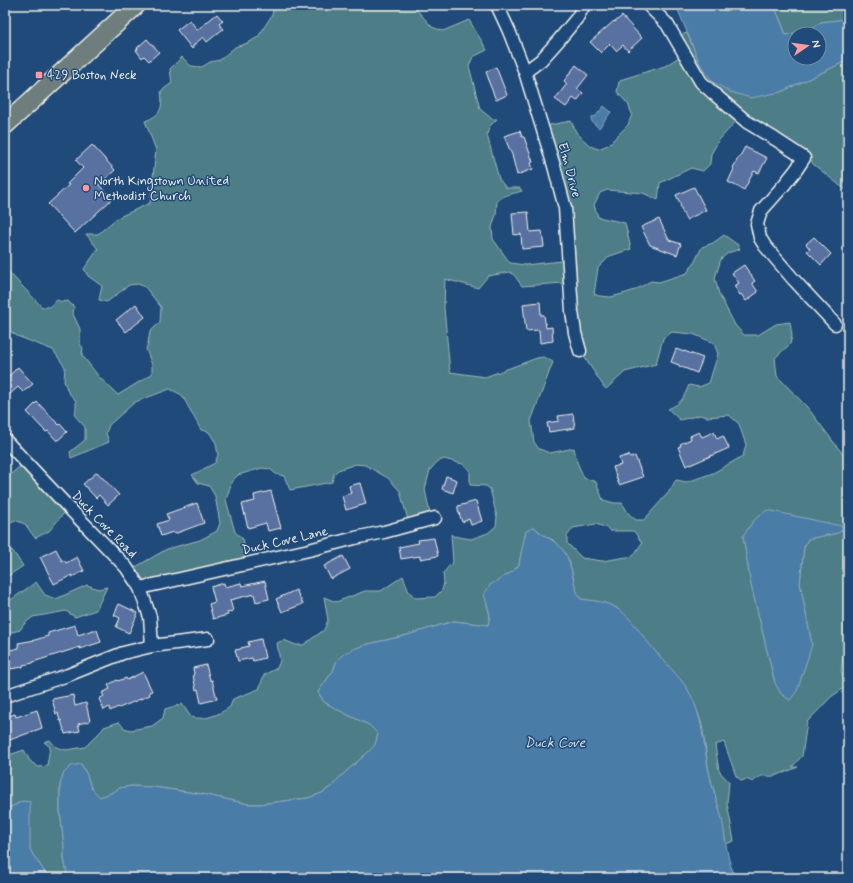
<svg xmlns="http://www.w3.org/2000/svg" width="853" height="883" viewBox="0 0 853 883" font-family="Mynerve,sans-serif">
<style>
.green{fill:#4d7d87;stroke:#a0b7b8;fill-rule:evenodd}
.water{fill:#4a7ba7;stroke:#8eaac1;fill-rule:evenodd}
.building{fill:#5971a1;stroke:#f4f1e8}
.lines{fill:none;stroke-linecap:round;stroke-linejoin:round}
.street-casing{stroke:#f4f1e8;stroke-width:15}
.primary-casing{stroke:#f4f1e8;stroke-width:21}
.street{stroke:#1f4a7a;stroke-width:12}
.primary{stroke:#6d7e7c;stroke-width:18}
.poi-dot{fill:#ff9aa2;stroke:#1f4a7a;stroke-width:1.5}
.labels{text-anchor:middle;dominant-baseline:central;stroke-width:3;stroke-linejoin:round;paint-order:stroke}
.poi-label{font-size:13px;fill:#f4f1e8;stroke:#1f4a7a;text-anchor:start}
.street-label{font-size:13px;fill:#f4f1e8;stroke:#1f4a7a}
.water-label{font-size:14px;font-style:italic;fill:#dadfde;stroke:#1f4a7a}
</style>
<rect width="100%" height="100%" fill="#1f4a7a"/>
<filter id="ink" filterUnits="userSpaceOnUse"><feTurbulence type="fractalNoise" baseFrequency=".025" numOctaves="2"/><feDisplacementMap in="SourceGraphic" scale="8" xChannelSelector="R" yChannelSelector="G"/><feConvolveMatrix kernelMatrix="1 2 1 2 8 2 1 2 1" color-interpolation-filters="sRGB"/></filter>
<g filter="url(#ink)">
<path class="green" d="M274,5H414L416,9L432,27L443,31L469,20L487,50L473,57L469,66L480,109L492,119H497L489,127L487,135L499,179L506,188H520L522,191L504,196L497,201L496,215L492,227L493,239L510,263L525,265L562,261L563,259L561,211L541,130L550,125L571,121L576,132L590,146L598,149L608,145L628,125L632,114L628,104L617,92L619,82L623,79L665,66L679,57L681,46L677,36L687,33L700,64L781,92L848,60V192L813,164L811,160L799,154L740,117L719,140L711,154L710,164L703,171L691,168L660,183L658,200L643,193L607,190L600,193L594,205L598,217L625,223L631,249L610,256L598,268L594,294L599,296L611,297L626,293L635,290L651,281L659,282L687,273L694,263L702,247L713,243L724,235L738,245L740,249L728,253L721,259L715,278L719,294L735,325L744,335H758L776,324L790,322L792,336L790,344L775,358L777,376L807,407L848,461V632L846,635L841,671L847,686L831,697L807,722L802,756L792,767H798C791,770 784,773 777,775C765,779 765,771 753,782L746,779L742,781L736,776L724,742L715,745L719,771L729,782L727,803L734,841L726,844L719,809L709,773L702,725L698,713L688,691L682,682L617,608L604,603L581,599L577,594L569,560L553,540L543,535L534,527L521,553L519,565L512,572L501,579L487,605L490,615L488,625L454,621L404,636L368,644L337,660L333,671L318,692L324,702L346,714L369,725L378,734L375,745L366,754L339,778L332,786L322,793L308,798L260,804H248L202,794L153,787L131,786L120,788L109,794L100,797L91,788L87,775L81,764L63,774L60,785V810L64,846V858L68,878H49L33,855L30,849L23,801L5,810L6,756L24,750L30,761L38,767L47,766L50,747L44,742L50,740L56,747L66,750L85,747L102,730L104,727L119,722L124,728L131,730L152,726L163,718L165,709L182,704L191,717C205,721 218,715 230,707L233,699L259,689L264,675L277,668L280,661L277,643L284,640L296,645H303L324,630L328,620L324,597L336,602L365,591H381L403,576L408,590L415,598L435,597L442,590L444,583L443,573L453,562L451,534L453,536L471,539L488,533L496,526L497,517L490,489L486,486L470,485V470L463,464L444,459L437,462L430,470L425,489L430,514L409,524L400,491L388,478L365,465L356,464L338,470L334,474L332,482L290,490L284,476L276,474L270,469L262,468L238,475L232,481L226,500L235,532L243,539L248,561L143,586L132,569L167,549L200,540L217,531L220,523L215,496L209,486L198,483L192,475L215,463L218,455L216,443L209,432L201,430L182,395L170,389L135,402L109,425L106,433L109,442L71,458L70,452L85,440V427L75,416L76,408V401L68,392L64,381L65,367L53,350L17,336L10,331L5,322V268L42,307H49L57,300L62,302L68,301L74,307L73,314L80,329V344L83,348L82,355L99,377L118,395L152,374V365L146,349L148,343L150,332L160,322L161,307L145,287L138,284L129,285L107,302L99,300L102,286L88,276L84,269L98,249L86,234H98L117,218L150,203L156,150L145,121C162,115 163,107 161,91L172,83L170,69L182,57L191,66L202,67L210,62L220,60L235,47L248,43L258,37L272,15ZM510,272L514,275L522,286L564,283L577,346L604,387L606,389L625,372L656,364L663,338L672,332L693,334L714,343L718,354L709,383L699,387L689,385C683,399 682,403 668,409L680,420L700,415L707,417L729,415L739,424L746,445L743,456L713,473L687,482L676,480L668,493L644,520H636L629,514L622,503H614L603,500L596,482L584,478L577,462L574,448L550,453L539,449L534,442L531,421L553,362L543,357L537,358L485,377L450,372L444,308L445,279L478,288L488,276ZM596,524L607,528L610,531H634L642,543L633,556L602,561L582,558L567,543V536L573,528ZM845,527L838,533L808,539L804,547L800,583L812,645L775,683L751,584L743,536Z
M779,5H848V19L821,22L814,27L786,35L779,17L774,8Z
M24,463L69,507L49,531L35,538L25,524L15,520L5,526V479Z
M12,550L23,566L5,578V554Z
M36,582L45,595L56,599L87,585L98,589L107,587L96,610L75,617L66,611L33,617L25,623L20,630L5,634V604Z"/>
<path class="water" d="M676,5H779L775,8L779,17L786,35L814,27L821,22L848,19V60L781,92L751,98L730,92L713,82L700,64ZM795,34H819V58H795Z
M604,106L611,112L599,128L592,122V121L591,119L593,116L595,117Z
M767,510L846,527L838,533L808,539L804,547L800,583L812,645L797,691L790,700L781,694L775,683L751,585L743,536L754,520Z
M534,527C537,530 540,533 544,535C551,540 558,543 563,550C574,564 571,585 581,599C589,600 598,601 605,603C629,611 636,628 651,646C663,661 678,674 688,690C703,715 703,744 709,772C712,788 718,803 722,819C726,839 726,860 736,878H68L64,858V846L60,810V785L63,774L71,766L81,764L87,775L91,788L100,797L109,794L120,788L131,786L153,787L202,794L248,804H260L308,798L322,793L332,786L339,778L366,754L375,745L378,734L369,725L346,714L324,702L318,692L333,671L337,660L345,653L356,648L368,644L404,636L454,621L488,625L490,615L484,594L490,585L512,572L519,565L521,553L526,531Z
M23,801L30,802V849L33,855L49,878H5V810Z"/>
<path class="building" d="M217,14L223,21L219,24L223,29L207,42L203,37L194,45L192,49L177,30L190,20L197,30Z
M622,16L642,38L628,51L623,45L616,51L610,44L601,53L590,42L614,21L615,22Z
M147,39L159,52L149,61L144,56L142,58L136,50L138,49L137,48Z
M576,65L588,75L577,89L583,93L577,101L573,98L566,107L555,99L567,84L564,81Z
M496,67L507,95L496,100L488,80H489L486,72Z
M520,131L522,137H524L533,162L531,163L533,169L517,175L512,155L504,136Z
M92,145L115,170L99,185L112,199L75,233L48,204L69,185L67,184L83,168L76,160Z
M745,147L767,158L759,173L754,171L744,190L728,182L734,169L733,168L738,158H739Z
M694,187L706,210L686,220L680,206L681,205L676,195Z
M528,212L530,232L542,231L544,247L522,249L521,234L514,235L512,213Z
M659,219L669,240L681,244L677,255L650,245L641,227Z
M814,237L831,254L821,265L807,251L810,249L806,244Z
M744,265L755,281L752,283L758,292L746,301L741,294L740,295L734,286L739,283L732,273Z
M540,302L541,315H544L546,328L552,327L553,341L540,343L539,330L526,331L523,304Z
M136,304L145,317L126,332L116,320Z
M676,349L684,352V351L703,358L697,373L679,366V365L671,362Z
M18,367L33,384L23,392L18,387L10,394L5,388V380Z
M37,402L59,425L60,424L67,432L57,441L48,431L46,432L27,412Z
M573,414L575,428L549,432L547,423L559,421L558,416Z
M699,432L702,437L714,432L717,439L723,436L729,448L690,465L689,464L686,466L678,447L681,446L680,444L691,439L690,436Z
M629,455L630,458L635,456L643,477L619,485L613,467L621,465L619,458Z
M97,472L119,495L108,505L99,495L96,498L83,484Z
M446,476L457,480L453,493L442,489Z
M360,483L366,504L346,510L342,496L351,493L349,486Z
M271,491L281,528L268,531L266,523L248,528L242,504L255,501L254,495Z
M476,501L482,521L471,525L469,519L462,522L458,510V506Z
M197,503L204,523L174,534L173,532L161,536L157,524L169,520L166,514Z
M434,538L438,556L420,559V556L401,559L399,547L419,543L418,540Z
M56,549L62,561L64,560L66,563L77,557L84,571L72,577V575L54,584L40,557Z
M343,556L350,569L331,579L324,566Z
M265,581L269,599L256,602L254,594L230,600L233,611L227,613L228,615L213,619L209,604L215,602L211,587L224,583L225,587L241,583L242,586Z
M296,590L303,604L282,612L276,599Z
M119,604L138,613L129,633L116,627L120,618L114,615Z
M75,625L78,635L93,630H97L101,642L80,649V647L33,662V663L23,665V667L10,669V667H9L6,651L19,648L18,643L35,640L48,636V633Z
M261,639L265,658L253,661L252,658L238,661L235,650L241,649V648L249,646L248,642Z
M206,665L210,680H212L217,699L201,703L198,689L196,690L193,675L194,674L193,668Z
M143,672L152,691L149,692L150,695L119,708L118,707L110,711L109,707L104,710L99,699L104,696L102,693L110,689L108,685L117,680L118,681L126,678L127,680Z
M73,695L75,706L86,703L90,721L78,724L80,731L65,734L61,720L60,721L58,713L56,714L52,699Z
M37,710L42,728L7,741L5,732V717L15,714L16,717Z"/>
<g class="lines">
<g class="street-casing">
<path id="street" d="M497,5L509,31L525,72L554,166L565,208L572,311L575,333L580,351
M648,5L667,24L701,82L713,93L747,122L775,139L804,158L796,170L784,185L761,211L757,224L760,238L765,246L794,280L835,324
M525,72L541,60L558,41L577,18L584,5
M5,440L69,508L126,567L140,588L150,617L152,646
M140,588L233,567L309,550L355,538L384,532L435,518
M5,696L68,675L123,653L152,646L208,639"/>
</g>
<g class="primary-casing">
<path id="primary" d="M5,125L136,5"/>
</g>
<use href="#street" class="street"/>
<use href="#primary" class="primary"/>
</g>
</g>
<g class="poi-dot">
<rect x="35" y="71" width="8" height="8" rx="2"/>
<circle cx="86" cy="188" r="4"/>
</g>
<g class="labels">
<g class="poi-label">
<text x="47" y="75">429 Boston Neck</text>
<text x="94" y="181">North Kingstown United<tspan x="94" dy="15">Methodist Church</tspan></text>
</g>
<g class="street-label">
<text transform="translate(569 170) rotate(75)">Elm Drive</text>
<text transform="translate(104 525) rotate(46)">Duck Cove Road</text>
<text transform="translate(285 541) rotate(-13)">Duck Cove Lane</text>
</g>
<g class="water-label">
<text x="555" y="743">Duck Cove</text>
</g>
</g>
<rect width="853" height="883" fill="none" stroke="#1f4a7a" stroke-width="20"/>
<rect x="10" y="10" width="833" height="863" fill="none" stroke="#f4f1e8" stroke-width="1.5" filter="url(#ink)"/>
<g transform="translate(807 46) rotate(77)"><circle r="19" fill="#1f4a7a" stroke="#748da6"/>
<path d="M0-3L7 15L0 10L-7 15Z" fill="#ff9aa2"/>
<text y="-6" font-size="11" font-weight="bold" text-anchor="middle" fill="#f4f1e8">N</text>
</g>
</svg>
